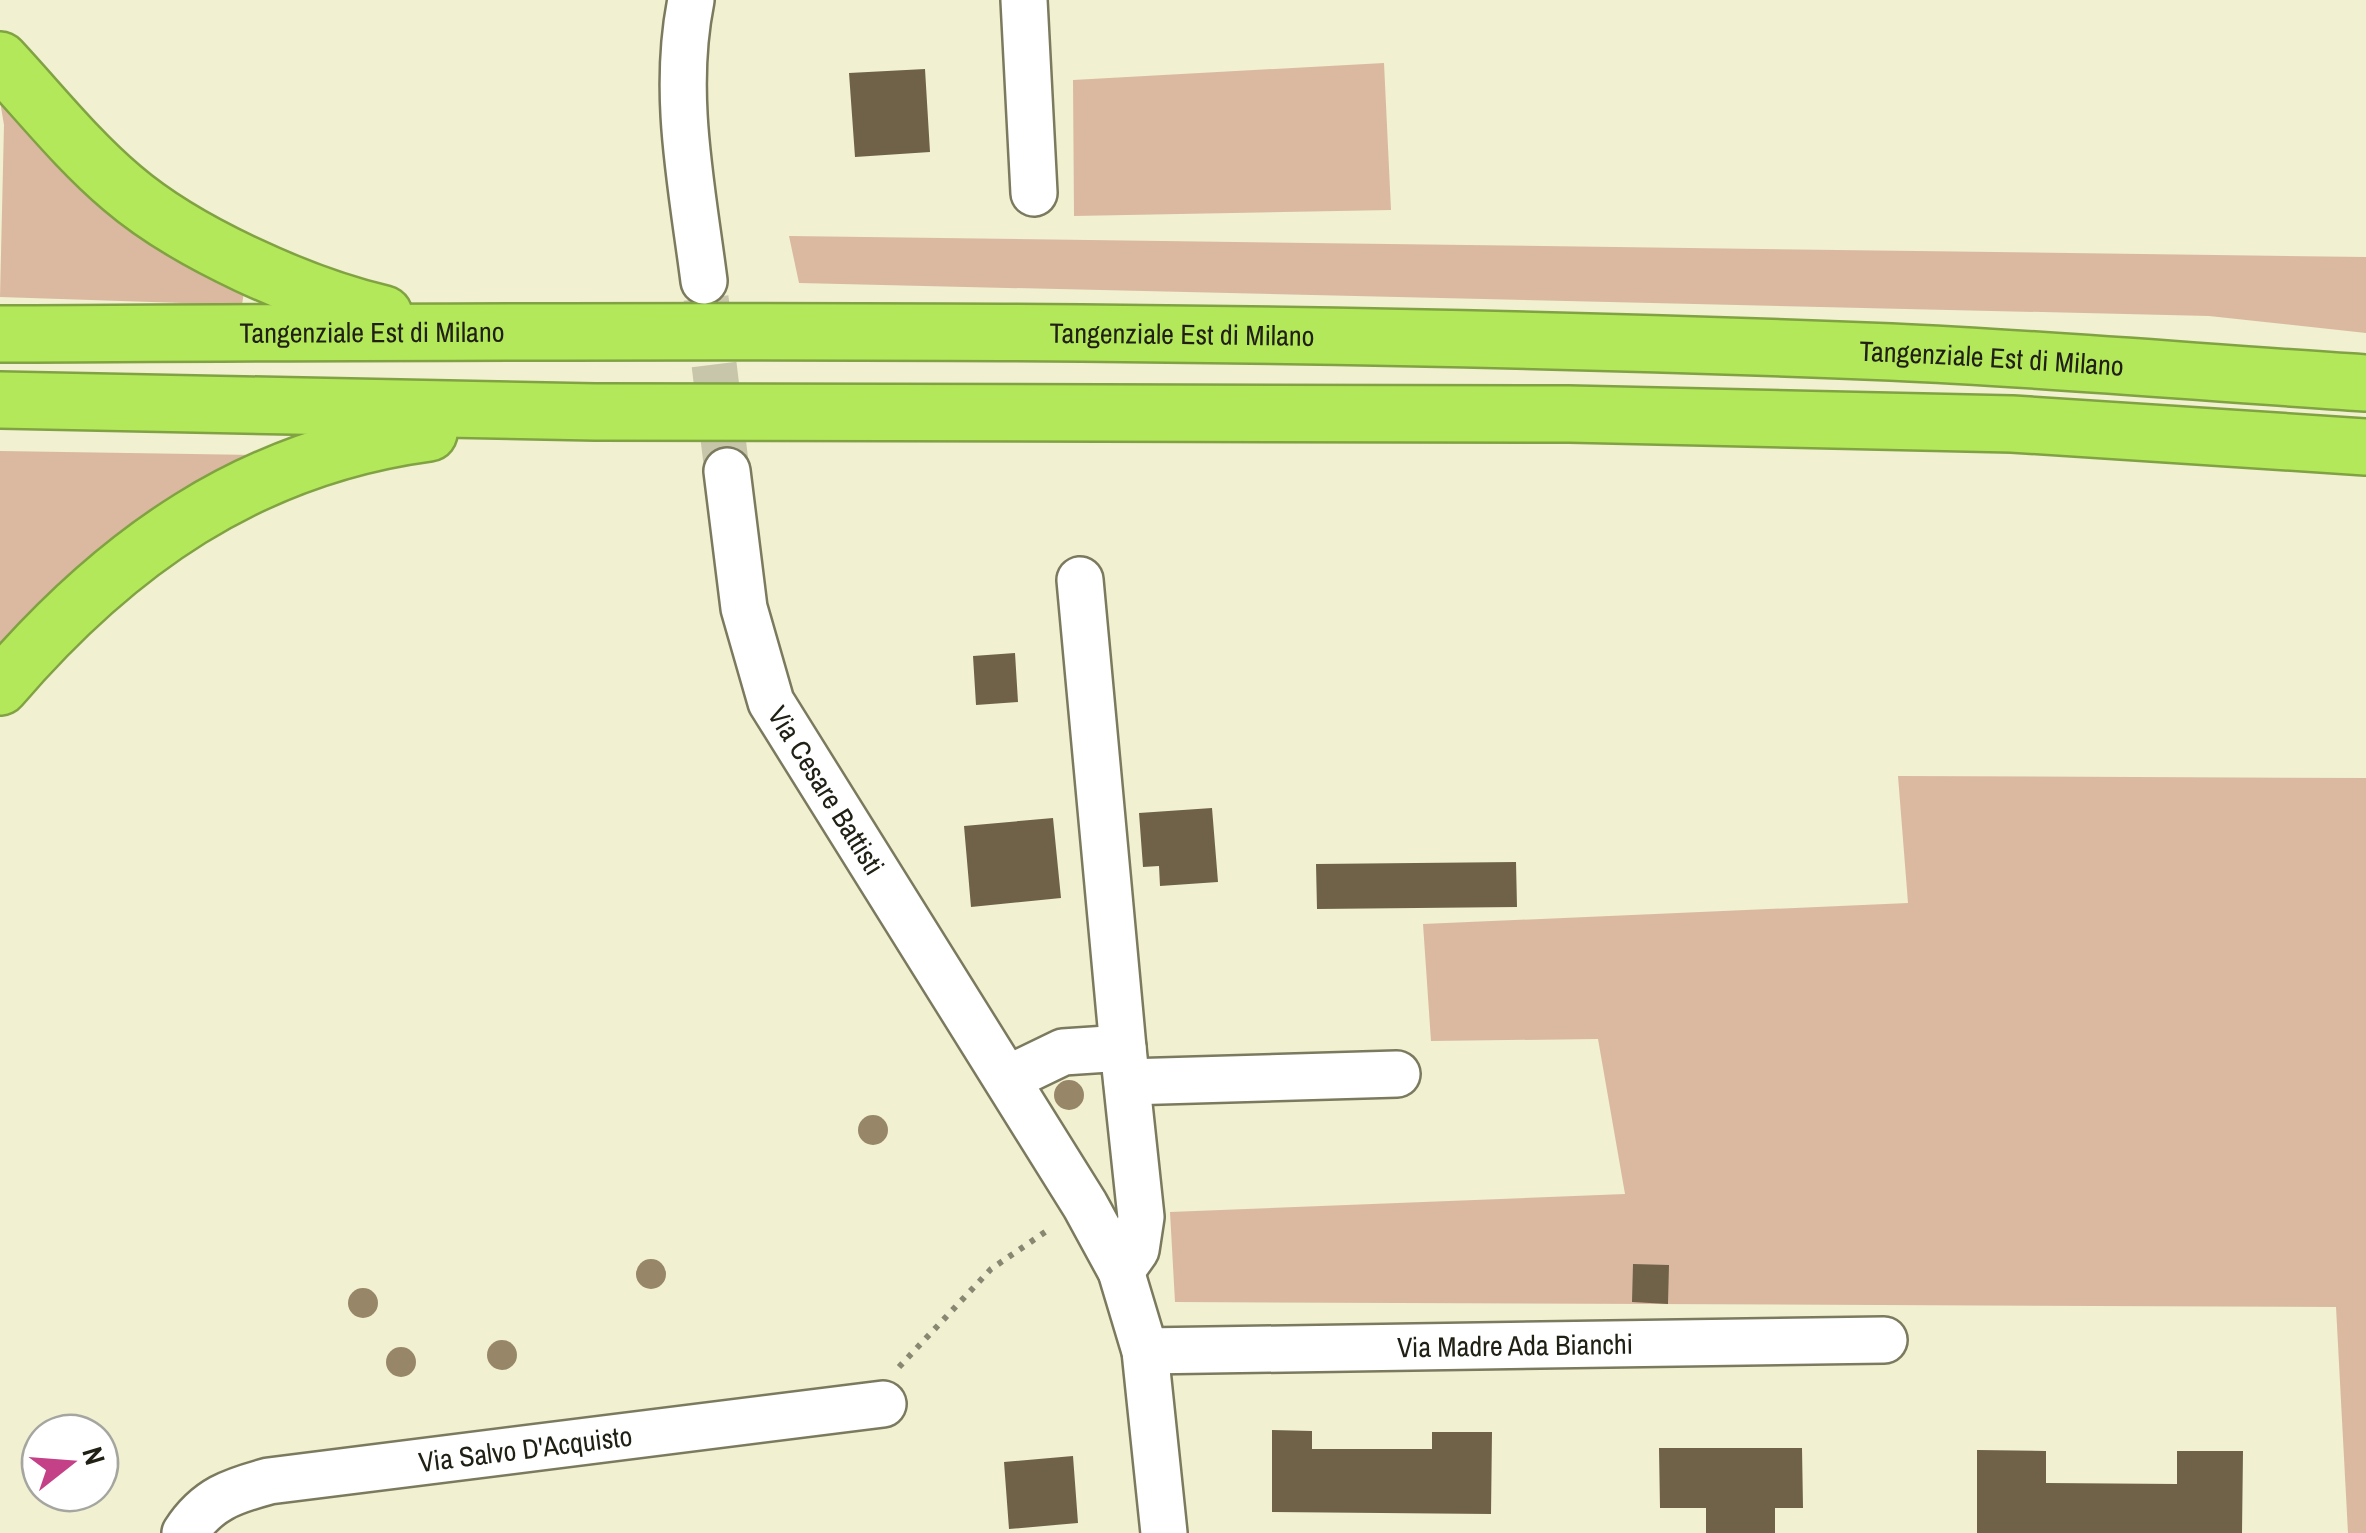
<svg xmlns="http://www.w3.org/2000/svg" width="2366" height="1533" viewBox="0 0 2366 1533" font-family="'Archivo Narrow',sans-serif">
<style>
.green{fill:#dab9a0}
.building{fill:#6f6249}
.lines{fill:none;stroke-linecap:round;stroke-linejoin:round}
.minor-tunnel{stroke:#c7c6ab;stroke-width:45;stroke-dasharray:45 22;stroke-linecap:butt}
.minor-casing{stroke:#7b7a5e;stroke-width:50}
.highway-casing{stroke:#80a242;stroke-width:60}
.path{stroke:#888772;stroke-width:6;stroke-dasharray:5 8;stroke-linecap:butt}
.minor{stroke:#fff;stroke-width:45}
.highway{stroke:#b3e85b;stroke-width:55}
.tree{fill:#988668}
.labels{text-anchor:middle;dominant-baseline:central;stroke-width:10;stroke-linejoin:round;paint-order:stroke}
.street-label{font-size:28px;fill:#212015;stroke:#fff}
</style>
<rect width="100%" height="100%" fill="#f1f0d1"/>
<path class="green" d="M1384,63L1391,210L1074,216L1073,80Z
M12,92L245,285L242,305L0,297L4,125L0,101Z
M789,236L2366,257V333L2209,316L799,283Z
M0,451L257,455L94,563L0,646Z
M1898,776L2366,778V1533H2348L2336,1307L1175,1302L1170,1212L1625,1194L1598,1039L1431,1041L1423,924L1908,903Z"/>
<path class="building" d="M925,69L930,152L855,157L849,73Z
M1015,653L1018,702L976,705L973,656Z
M1212,808L1218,882L1160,886L1159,866L1143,867L1139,813Z
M1053,818L1061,898L971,907L964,826Z
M1516,862L1517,907L1317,909L1316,864Z
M1633,1264L1669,1265L1668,1304L1632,1302Z
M1272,1430L1312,1431V1449H1432V1432H1492L1491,1514L1272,1512Z
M1659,1448H1802L1803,1508H1775V1533H1706V1508H1660Z
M1977,1450L2046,1451V1483L2177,1484V1451H2243L2242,1533H1977Z
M1073,1456L1078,1523L1009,1529L1004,1462Z"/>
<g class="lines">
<path class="minor-tunnel" d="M706,298L727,471"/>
<g class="minor-casing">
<g id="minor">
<path d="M691,0C672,94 692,187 704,281"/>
<path d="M1024,0L1034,193"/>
<path id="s1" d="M727,471L744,608L771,702L1085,1205L1121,1271L1145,1351L1164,1533"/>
<path d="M1080,580L1123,1048"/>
<path d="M1007,1079L1063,1052L1123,1048L1141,1217L1136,1250L1121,1271"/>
<path d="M1127,1082L1397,1074"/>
<path id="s2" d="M1145,1351L1884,1340"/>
<path id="s3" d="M185,1533C207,1499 232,1491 269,1481L883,1404"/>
</g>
</g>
<g class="highway-casing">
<g id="highway">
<path d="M0,60C40,103 77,150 122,188C186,243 303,295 384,314"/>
<path id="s4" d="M0,334C630,331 1261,326 1891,352C2050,359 2208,373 2366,383"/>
<path d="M0,400L595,412L1569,414L2012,424L2366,447"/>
<path d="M0,687C116,552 249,457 429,433"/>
</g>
</g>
<path class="path" d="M899,1367L991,1269L1051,1228"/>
<use href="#minor" class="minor"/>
<use href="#highway" class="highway"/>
</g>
<g class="tree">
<circle cx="1069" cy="1095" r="15"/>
<circle cx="873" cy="1130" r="15"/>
<circle cx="651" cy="1274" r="15"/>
<circle cx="363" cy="1303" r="15"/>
<circle cx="502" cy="1355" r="15"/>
<circle cx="401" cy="1362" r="15"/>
</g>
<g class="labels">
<g class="street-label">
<text stroke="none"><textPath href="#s4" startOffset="372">Tangenziale Est di Milano</textPath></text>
<text stroke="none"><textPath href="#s4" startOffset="1182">Tangenziale Est di Milano</textPath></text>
<text stroke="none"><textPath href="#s4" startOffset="1992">Tangenziale Est di Milano</textPath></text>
<text stroke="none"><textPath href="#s1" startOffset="340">Via Cesare Battisti</textPath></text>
<text stroke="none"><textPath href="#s2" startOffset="370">Via Madre Ada Bianchi</textPath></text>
<text stroke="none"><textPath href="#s3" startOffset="360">Via Salvo D'Acquisto</textPath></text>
</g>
</g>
<g transform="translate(70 1463) rotate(73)"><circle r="48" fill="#ffffff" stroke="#a6a6a1" stroke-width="2.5"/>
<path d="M0-8L18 38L0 25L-18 38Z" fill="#c54187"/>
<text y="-15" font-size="28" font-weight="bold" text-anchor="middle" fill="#212015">N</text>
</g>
</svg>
